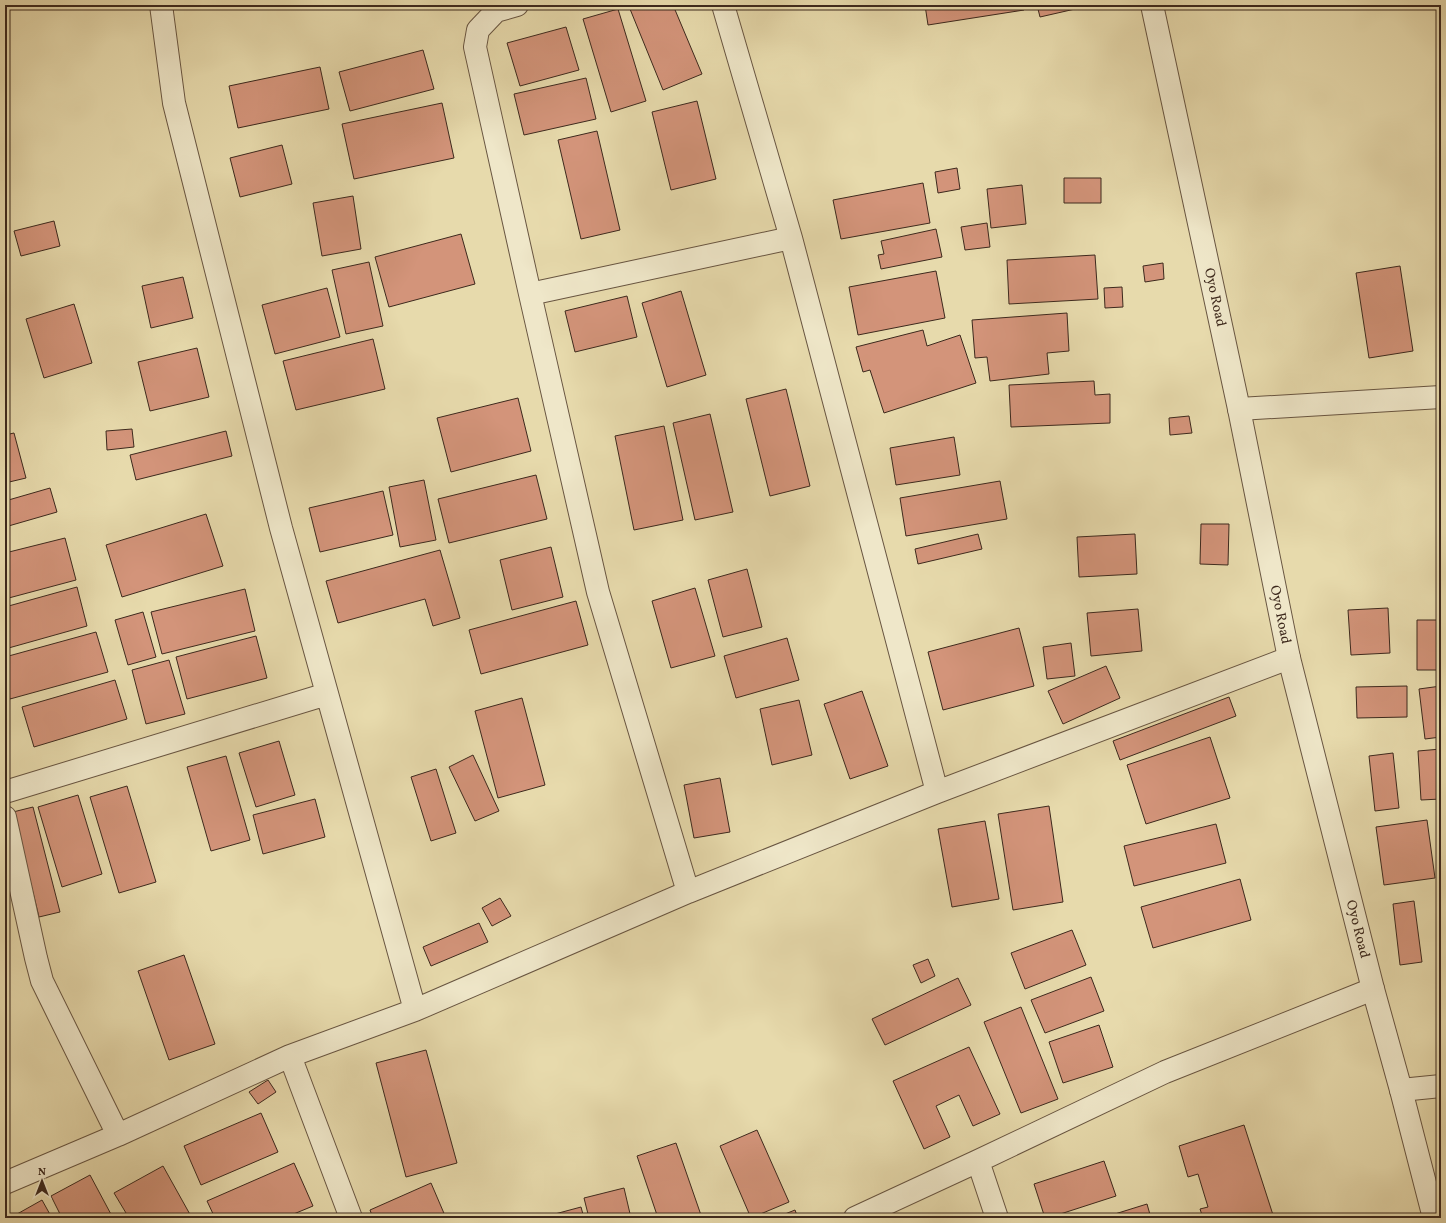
<svg xmlns="http://www.w3.org/2000/svg" width="1446" height="1223" viewBox="0 0 1446 1223" font-family="Vollkorn,serif">
<style>
.building{fill:#d3947a;stroke:#3d291d}
.lines{fill:none;stroke-linecap:round;stroke-linejoin:round}
.minor-casing{stroke:#685541;stroke-width:24}
.tertiary-casing{stroke:#685541;stroke-width:24}
.minor{stroke:#efe7c9;stroke-width:22}
.tertiary{stroke:#efe7c9;stroke-width:22}
.labels{text-anchor:middle;dominant-baseline:central;stroke-width:3;stroke-linejoin:round;paint-order:stroke}
.street-label{font-size:14px;fill:#3d291d;stroke:#efe7c9}
</style>
<rect width="100%" height="100%" fill="#e7daac"/>
<filter id="stains"><feTurbulence type="fractalNoise" baseFrequency=".005" numOctaves="4"/><feColorMatrix values="0 0 0 0 .2 0 0 0 0 .09 0 0 0 0 .02 0 0 0 .5 -.17"/></filter>
<radialGradient id="worn" r=".72"><stop offset=".6" stop-color="#630" stop-opacity="0"/><stop offset="1" stop-color="#630" stop-opacity=".3"/></radialGradient>
<path class="building" d="M641,5H673L702,74L663,90L630,9Z
M925,5H1023L1024,10L928,25Z
M1037,5H1074L1075,9L1040,17Z
M618,9L646,101L611,112L583,19Z
M566,27L579,70L520,86L507,43Z
M423,50L434,89L350,111L339,72Z
M320,67L329,109L238,128L229,86Z
M586,78L596,119L524,135L514,94Z
M697,101L716,179L671,190L652,112Z
M442,103L454,158L354,179L342,124Z
M597,131L620,230L581,239L558,140Z
M282,145L292,184L240,197L230,158Z
M957,168L960,189L938,193L935,172Z
M1064,178H1101V203H1064Z
M923,183L930,223L841,239L833,200Z
M1022,185L1026,224L991,228L987,189Z
M353,196L361,249L322,256L313,203Z
M54,221L60,246L21,256L14,231Z
M987,223L990,247L965,250L961,227Z
M936,229L942,257L881,269L878,255L884,254L881,241Z
M461,234L475,284L389,307L375,257Z
M1095,255L1098,299L1009,304L1007,260Z
M369,262L383,326L346,334L332,270Z
M1163,263L1164,279L1145,282L1143,266Z
M1400,266L1413,351L1369,358L1356,273Z
M936,271L945,318L858,335L849,287Z
M183,277L193,318L151,328L142,286Z
M1122,287L1123,307L1105,308L1104,288Z
M327,288L340,337L275,354L262,305Z
M681,291L706,375L667,387L642,303Z
M627,296L637,337L575,352L565,311Z
M74,304L92,363L44,378L26,319Z
M1067,313L1069,351L1047,353L1049,374L990,381L987,357L975,358L972,320Z
M923,330L927,346L960,335L976,383L884,413L870,370L863,372L856,347Z
M373,339L385,389L296,410L283,361Z
M197,348L209,397L150,411L138,362Z
M1094,381L1095,395L1110,394V423L1011,427L1009,385Z
M786,389L810,486L770,496L746,399Z
M518,398L531,451L451,472L437,418Z
M710,414L733,512L695,520L673,423Z
M1189,416L1192,433L1170,435L1169,418Z
M664,426L683,520L634,530L615,436Z
M132,429L134,447L107,450L106,431Z
M226,431L232,456L136,480L130,455Z
M14,433L26,478L5,483V435Z
M954,437L960,475L896,485L890,448Z
M536,475L547,519L449,543L438,499Z
M424,480L436,540L400,547L389,487Z
M1000,481L1007,519L906,536L900,498Z
M50,488L57,512L5,527V501Z
M383,491L393,535L320,552L309,508Z
M206,514L223,566L122,597L106,545Z
M1201,524H1229L1228,565L1200,564Z
M978,534L982,549L918,564L915,549Z
M1135,534L1137,574L1079,577L1077,537Z
M65,538L76,580L5,599V553Z
M551,547L563,597L512,610L500,560Z
M440,550L460,618L433,626L425,599L338,623L326,581Z
M747,569L762,627L723,637L708,580Z
M77,587L87,626L5,649V607Z
M695,588L715,656L671,668L652,601Z
M245,589L255,631L162,654L151,612Z
M576,601L588,645L481,674L469,630Z
M1388,608L1390,653L1351,655L1348,610Z
M1138,609L1142,651L1091,656L1087,613Z
M143,612L156,657L128,665L115,620Z
M1417,620H1441V670H1417Z
M1019,628L1034,686L943,710L928,652Z
M96,632L108,672L10,699L5,682V657Z
M256,636L267,678L187,699L176,657Z
M787,638L799,680L736,698L724,656Z
M1071,643L1075,676L1047,679L1043,647Z
M169,660L185,714L146,724L132,670Z
M1106,666L1120,698L1063,724L1048,691Z
M115,680L127,719L34,747L22,707Z
M1407,686V717L1357,718L1356,687Z
M1441,686V737L1425,739L1419,689Z
M862,691L888,766L850,779L824,704Z
M1229,697L1236,716L1120,760L1113,741Z
M522,698L545,785L498,798L475,711Z
M799,700L812,755L772,765L760,709Z
M1210,737L1230,798L1146,824L1127,765Z
M279,741L295,795L256,807L239,753Z
M1441,749V799L1421,800L1418,751Z
M1393,753L1399,808L1375,811L1369,756Z
M473,755L499,811L475,821L449,767Z
M226,756L250,840L211,851L187,767Z
M436,769L456,833L431,841L411,777Z
M720,778L730,832L694,838L684,785Z
M127,786L156,882L119,893L90,797Z
M78,795L102,874L62,887L38,807Z
M315,799L325,837L263,854L253,815Z
M1049,806L1063,902L1013,910L998,814Z
M33,807L60,912L39,917L13,812Z
M1427,820L1435,878L1384,885L1376,827Z
M985,821L999,899L952,907L938,829Z
M1216,824L1226,863L1134,886L1124,846Z
M1240,879L1251,920L1153,948L1141,907Z
M500,898L511,916L492,926L482,908Z
M1414,901L1422,962L1400,965L1393,904Z
M479,923L488,942L431,966L423,947Z
M1072,930L1086,965L1025,989L1011,953Z
M184,955L215,1044L169,1060L138,971Z
M928,959L935,976L921,983L913,965Z
M1091,977L1104,1011L1045,1033L1031,1000Z
M958,978L971,1005L885,1045L872,1019Z
M1021,1007L1058,1099L1021,1113L984,1022Z
M1099,1025L1113,1067L1063,1083L1049,1042Z
M5,1027L9,1037L5,1038Z
M969,1047L1000,1114L973,1126L959,1095L936,1106L950,1137L924,1149L893,1081Z
M426,1050L457,1163L406,1177L376,1063Z
M268,1080L276,1092L258,1104L249,1092Z
M261,1113L278,1152L201,1185L184,1146Z
M1244,1125L1274,1218H1203L1200,1209L1208,1207L1198,1174L1188,1177L1179,1146Z
M757,1130L789,1202L751,1218L720,1146Z
M1441,1135V1161L1437,1136Z
M676,1143L702,1218H658L637,1156Z
M1104,1161L1116,1196L1048,1218H1045L1034,1184Z
M294,1163L313,1206L284,1218H215L207,1201Z
M163,1166L192,1218H129L114,1193Z
M90,1175L113,1218H62L51,1196Z
M431,1183L446,1218H373L370,1210Z
M624,1188L631,1218H589L584,1198Z
M42,1200L52,1218H10Z
M1147,1204L1151,1218H1102Z
M581,1207L584,1218H540Z
M795,1210L798,1218H775Z"/>
<g class="lines">
<g class="minor-casing">
<path id="minor" d="M161,5L174,103L281,528L415,1010
M517,5L496,11L478,30L475,47L530,294L598,592L688,892
M723,5L791,238L937,792
M530,294L791,238
M1239,409L1441,397
M5,792L327,694
M5,817L36,958L42,981L118,1135
M290,1056L351,1218
M1401,1090L1441,1086
M978,1161L997,1218
M5,1183L118,1135L290,1056L415,1010L688,892L937,792L1289,658
M855,1218L978,1161L1165,1072L1373,989"/>
</g>
<g class="tertiary-casing">
<g id="tertiary">
<path id="s1" d="M1152,5L1239,409L1289,658L1373,989L1401,1090L1434,1218"/>
</g>
</g>
<use href="#minor" class="minor"/>
<use href="#tertiary" class="tertiary"/>
</g>
<g class="labels">
<g class="street-label">
<text stroke="none"><textPath href="#s1" startOffset="299">Oyo Road</textPath></text>
<text stroke="none"><textPath href="#s1" startOffset="623">Oyo Road</textPath></text>
<text stroke="none"><textPath href="#s1" startOffset="947">Oyo Road</textPath></text>
</g>
</g>
<rect width="1446" height="1223" fill="none" stroke="#e7daac" stroke-width="20"/>
<rect x="6" y="6" width="1434" height="1211" fill="none" stroke="#3d291d" stroke-width="2"/>
<rect x="10" y="10" width="1426" height="1203" fill="none" stroke="#3d291d"/>
<g transform="translate(42 1181)" stroke="#efe7c9" stroke-width="3" paint-order="stroke">
<path d="M0-3L7 15L0 10L-7 15Z" fill="#3d291d"/>
<text y="-6" font-size="11" font-weight="bold" text-anchor="middle" fill="#3d291d">N</text>
</g>
<rect width="100%" height="100%" filter="url(#stains)"/>
<rect width="100%" height="100%" fill="url(#worn)"/>
</svg>
